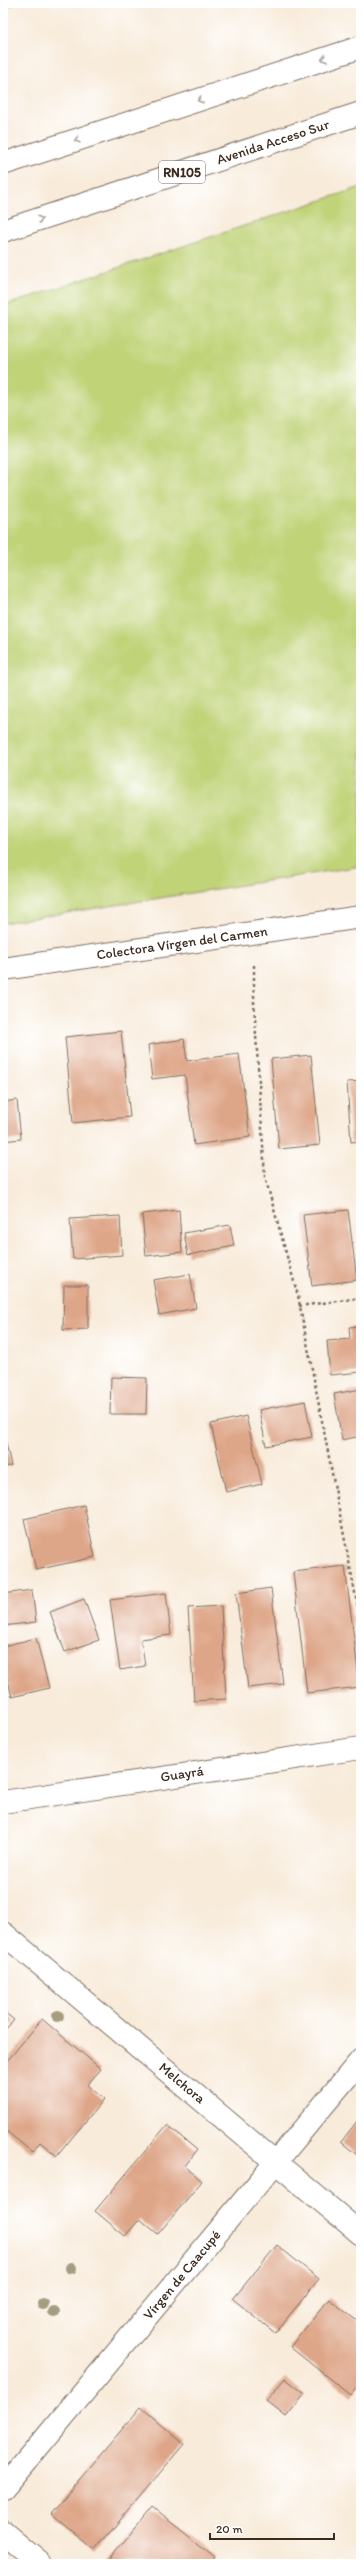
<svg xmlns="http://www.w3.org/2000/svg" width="364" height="2567" viewBox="0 0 364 2567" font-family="Itim,sans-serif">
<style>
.green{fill:#c0d377;stroke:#7e7e4a}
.building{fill:#dea688}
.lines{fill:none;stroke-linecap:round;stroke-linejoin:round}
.minor-casing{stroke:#7d6e60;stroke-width:24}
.secondary-casing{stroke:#7d6e60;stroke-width:24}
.trunk-casing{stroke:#7d6e60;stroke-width:24}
.path{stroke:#7d6e60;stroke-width:2.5;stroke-dasharray:3 3;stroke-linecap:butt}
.minor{stroke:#fff;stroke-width:22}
.secondary{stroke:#fff;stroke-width:22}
.trunk{stroke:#fff;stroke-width:22}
.rail-casing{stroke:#3b2a1e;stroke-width:4.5}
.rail{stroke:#fff;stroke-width:3;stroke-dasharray:9;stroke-linecap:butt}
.tree{fill:#a69d81}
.oneway{stroke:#a79f9a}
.labels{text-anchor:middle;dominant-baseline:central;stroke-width:3;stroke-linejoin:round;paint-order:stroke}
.shield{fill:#fff;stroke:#766a62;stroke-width:1}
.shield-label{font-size:13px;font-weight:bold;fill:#3b2a1e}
.street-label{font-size:14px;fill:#3b2a1e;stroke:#fff}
</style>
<rect width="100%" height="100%" fill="#fff"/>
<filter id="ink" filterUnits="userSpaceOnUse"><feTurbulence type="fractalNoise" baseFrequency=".025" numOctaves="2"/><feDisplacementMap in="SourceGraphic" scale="8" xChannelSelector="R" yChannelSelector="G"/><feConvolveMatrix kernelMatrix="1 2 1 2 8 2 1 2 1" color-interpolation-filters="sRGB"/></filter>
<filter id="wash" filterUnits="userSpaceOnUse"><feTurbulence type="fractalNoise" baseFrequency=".012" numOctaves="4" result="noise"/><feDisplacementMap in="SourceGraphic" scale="16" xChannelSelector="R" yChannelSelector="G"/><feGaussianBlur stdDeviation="0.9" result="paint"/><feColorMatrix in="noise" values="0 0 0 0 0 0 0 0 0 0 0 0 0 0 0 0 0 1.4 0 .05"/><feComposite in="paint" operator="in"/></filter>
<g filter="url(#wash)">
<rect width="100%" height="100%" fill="#f8ebda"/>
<path class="green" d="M361,187V866L3,923V306Z"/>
<g id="blocks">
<path class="building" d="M121,1031L130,1117L73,1123L65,1037Z
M184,1039L187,1061L239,1054L250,1137L194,1145L185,1075L152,1079L148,1045Z
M311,1055L320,1145L279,1149L271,1059Z
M361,1081V1141L351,1142L347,1082Z
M17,1100L21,1139L3,1141V1102Z
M179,1210L182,1252L146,1256L142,1214Z
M348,1210L357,1280L312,1286L303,1215Z
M120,1216L122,1255L73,1259L70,1219Z
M230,1225L234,1246L188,1255L184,1233Z
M190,1274L196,1308L159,1315L153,1280Z
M64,1285H88V1329L63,1330Z
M361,1326V1372L330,1375L327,1341L350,1339L349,1327Z
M111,1377L147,1378L146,1414H110Z
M361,1389V1436L342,1440L334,1394Z
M305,1401L312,1437L266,1446L259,1410Z
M246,1416L262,1484L226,1492L211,1424Z
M3,1428L11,1466L3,1467Z
M84,1505L95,1557L36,1570L24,1519Z
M345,1566L360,1687L307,1693L293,1572Z
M271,1588L283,1684L248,1688L236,1593Z
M32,1590L36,1622L3,1626V1594Z
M166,1593L171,1635L141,1639L145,1666L120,1670L110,1600Z
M84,1599L99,1640L65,1652L50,1612Z
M221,1606L226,1699L194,1701L188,1608Z
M36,1638L49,1688L12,1697L3,1659V1646Z
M3,2011L14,2020L3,2032Z
M42,2019L101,2069L87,2085L104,2099L57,2156L40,2142L32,2152L5,2130L3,2132V2066Z
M361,2116V2158L341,2142Z
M167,2125L197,2150L185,2166L202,2181L158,2234L140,2219L125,2236L95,2211Z
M277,2245L319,2279L275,2333L233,2299Z
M329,2299L361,2324V2384L351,2396L290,2347Z
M285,2378L305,2394L286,2417L266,2401Z
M141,2407L184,2444L95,2550L51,2513Z
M152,2507L215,2557L210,2564H112L108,2561Z"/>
</g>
</g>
<g filter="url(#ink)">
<use href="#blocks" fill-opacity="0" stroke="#7d6e60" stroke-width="1"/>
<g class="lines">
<g class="minor-casing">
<path id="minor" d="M3,1802L361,1748
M3,1933L361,2234
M3,2489L361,2060
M3,2532L41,2564"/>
</g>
<g class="secondary-casing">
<path id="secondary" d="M3,969L361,917"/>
</g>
<g class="trunk-casing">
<path id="trunk" d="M3,164L361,47
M3,231L361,113"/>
</g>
<path class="path" d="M254,965V1003L265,1177L298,1296L361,1624
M299,1306L361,1298"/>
<use href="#minor" class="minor"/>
<use href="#secondary" class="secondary"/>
<use href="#trunk" class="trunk"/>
<g class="rail-casing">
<path id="rail" d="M3,6L12,3"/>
</g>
<use href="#rail" class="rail"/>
</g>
<g class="tree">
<circle cx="58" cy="2016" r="6"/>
<circle cx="71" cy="2268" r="6"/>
<circle cx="43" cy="2304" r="6"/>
<circle cx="54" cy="2312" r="6"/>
</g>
<defs><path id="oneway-chevron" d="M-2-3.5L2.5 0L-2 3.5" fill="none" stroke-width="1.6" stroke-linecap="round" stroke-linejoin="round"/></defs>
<g class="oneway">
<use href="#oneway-chevron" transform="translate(324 59) rotate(162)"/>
<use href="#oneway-chevron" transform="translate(200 100) rotate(162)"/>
<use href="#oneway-chevron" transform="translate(77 140) rotate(162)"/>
<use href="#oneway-chevron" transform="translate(40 219) rotate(-18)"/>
</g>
</g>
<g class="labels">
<rect class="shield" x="159" y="161" width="46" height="22" rx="3"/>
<g class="shield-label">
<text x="182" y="172">RN105</text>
</g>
<g class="street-label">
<text transform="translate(273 142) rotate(-18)">Avenida Acceso Sur</text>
<text transform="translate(182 943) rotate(-8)">Colectora Vírgen del Carmen</text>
<text transform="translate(182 1774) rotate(-9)">Guayrá</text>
<text transform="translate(182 2083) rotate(40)">Melchora</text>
<text transform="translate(182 2275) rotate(-50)">Vírgen de Caacupé</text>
</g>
</g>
<rect width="364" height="2567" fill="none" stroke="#fff" stroke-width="16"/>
<path d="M210 2533v6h124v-6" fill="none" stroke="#3b2a1e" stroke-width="2"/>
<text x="216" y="2533" font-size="12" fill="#3b2a1e" stroke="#ffffff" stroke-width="3" paint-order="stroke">20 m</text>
</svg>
